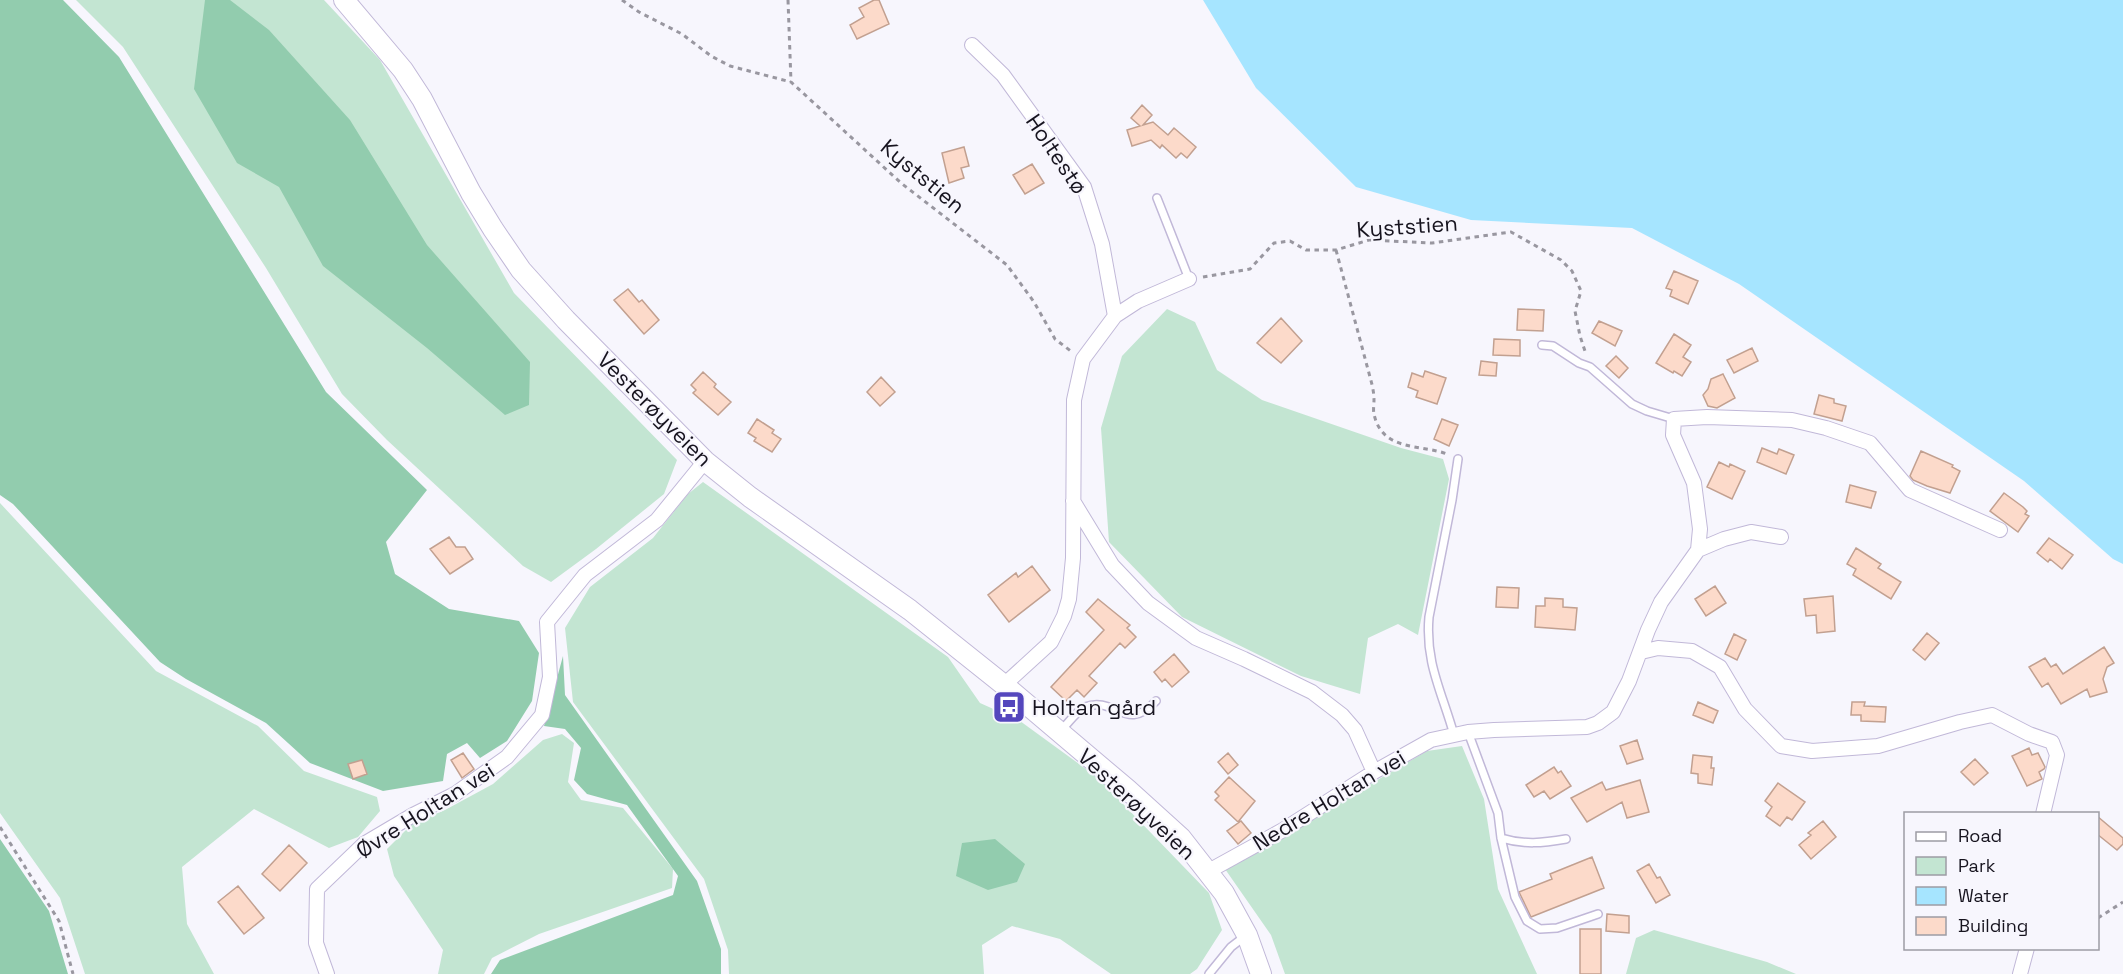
<svg xmlns="http://www.w3.org/2000/svg" width="2123" height="974" viewBox="0 0 2123 974" font-family="'Space Grotesk',sans-serif">
<style>
.green{fill:#c3e5d2}
.forest{fill:#92ccae}
.water{fill:#a6e5ff}
.building{fill:#fcdaca;stroke:#c2a090;stroke-width:1.5}
.lines{fill:none;stroke-linecap:round;stroke-linejoin:round}
.service-casing{stroke:#c1b8d8;stroke-width:10}
.minor-casing{stroke:#c1b8d8;stroke-width:16}
.secondary-casing{stroke:#c1b8d8;stroke-width:22}
.path{stroke:#9997a0;stroke-width:3;stroke-dasharray:4.5 4.5;stroke-linecap:butt}
.service{stroke:#fff;stroke-width:7}
.minor{stroke:#fff;stroke-width:14}
.secondary{stroke:#fff;stroke-width:20}
.labels{text-anchor:middle;dominant-baseline:central;stroke-width:4.5;stroke-linejoin:round;paint-order:stroke}
.street-label{font-size:22px;fill:#17141f;stroke:#f7f6fd}
.poi-label{font-size:22px;fill:#17141f;stroke:#f7f6fd;text-anchor:start}
</style>
<rect width="100%" height="100%" fill="#f7f6fd"/>
<path class="green" d="M76,0H324L380,60L514,293L677,460L664,494L596,549L551,582L523,566L387,440L342,394L266,268L123,47Z
M1167,309L1195,322L1217,370L1262,400L1401,448L1443,459L1449,479L1418,635L1398,624L1368,638L1360,694L1301,676L1182,617L1109,542L1101,428L1122,356Z
M703,482L948,657L980,703L1020,721L1097,777L1209,893L1222,930L1197,969L1190,974H1111L1060,939L1012,926L982,945L984,974H729L728,950L704,879L573,702L565,628L590,587L653,538L688,494Z
M0,503L156,671L258,726L304,771L377,797L380,811L358,837L329,848L254,809L182,867L187,924L214,974H85L60,898L0,813Z
M562,734L574,743L568,782L581,800L623,808L673,869L672,888L539,934L492,958L484,974H438L443,950L394,876L387,849L412,824L445,810L493,784L543,740Z
M1462,746L1484,799L1498,889L1537,974H1285L1271,935L1225,869L1427,751Z
M1654,930L1767,962L1796,974H1626L1636,938Z"/>
<path class="forest" d="M0,0H63L119,57L326,392L427,490L386,542L395,574L449,609L519,621L539,653L532,701L507,741L480,758L467,743L447,754L443,781L383,791L310,763L266,723L186,679L160,662L13,504L0,495Z
M205,0H230L269,30L350,120L427,245L530,362L529,405L505,415L427,348L323,266L279,187L237,163L194,89Z
M563,656L565,695L697,881L721,949V974H491L500,960L673,895L678,876L627,805L587,794L574,780L581,748L565,729L544,726Z
M0,839L49,911L68,974H0Z
M995,839L1025,864L1017,882L988,890L956,876L962,843Z"/>
<path class="water" d="M1203,0H2123V564L2113,559L2024,481L1739,284L1632,228L1471,220L1356,187L1256,88Z"/>
<path class="building" d="M874,0H879L889,24L857,39L850,25L864,17L859,8Z
M1142,105L1152,115L1143,125L1153,122L1168,135L1174,128L1196,147L1187,158L1181,153L1176,158L1162,145L1160,148L1151,140L1132,146L1127,130L1140,126L1131,118Z
M964,147L969,166L961,168L964,178L949,183L942,153Z
M1032,164L1044,183L1025,194L1013,175Z
M1674,271L1698,281L1688,304L1670,296L1672,290L1666,288Z
M628,289L639,302L642,300L659,320L644,334L614,300Z
M1518,309L1544,310L1543,331L1517,330Z
M1281,318L1302,341L1281,363L1257,343Z
M1599,321L1622,331L1615,346L1592,333Z
M1674,334L1691,345L1683,357L1691,362L1682,376L1674,371L1673,373L1656,363Z
M1494,339L1520,340V356L1493,355Z
M1752,348L1758,361L1734,373L1727,360Z
M1616,356L1628,368L1619,378L1606,366Z
M1481,361L1497,363L1496,376L1479,375Z
M1425,371L1446,378L1437,404L1416,397L1418,391L1408,387L1412,373L1423,377Z
M703,372L716,384L714,387L731,402L718,415L693,393L696,390L691,385Z
M1723,374L1735,398L1717,408L1708,406L1703,395L1708,389L1711,379Z
M881,377L895,392L880,406L867,392Z
M1819,395L1834,399V403L1846,406L1842,421L1814,414Z
M757,419L774,430L772,433L781,439L772,452L754,441L756,438L748,433Z
M1442,419L1458,425L1449,446L1434,439Z
M1762,448L1777,454L1779,449L1794,455L1786,474L1757,462Z
M1921,451L1953,465L1952,467L1960,471L1950,493L1927,486L1913,480L1910,476Z
M1719,462L1729,467L1730,464L1745,471L1732,499L1707,487Z
M1850,485L1876,492L1871,508L1846,502Z
M2004,493L2023,507L2027,511L2025,514L2029,516L2018,532L1990,511Z
M449,537L456,547H465L473,559L450,574L430,549Z
M2049,538L2073,555L2062,569L2050,559L2048,562L2037,553Z
M1856,548L1881,564L1878,568L1901,582L1891,599L1853,575L1856,569L1847,564Z
M1032,566L1050,590L1009,622L988,595L1016,573L1018,577Z
M1715,586L1726,603L1706,616L1695,599Z
M1497,587L1519,588L1518,608L1496,607Z
M1833,596L1835,631L1817,633L1816,615L1806,616L1804,599Z
M1545,598L1563,599V607L1577,608L1575,630L1535,627L1536,606H1545Z
M1098,599L1130,625L1127,628L1136,637L1125,648L1120,643L1089,676L1097,683L1084,697L1077,690L1066,701L1051,687L1104,630L1086,612Z
M1927,633L1939,643L1925,660L1913,650Z
M1734,634L1746,640L1737,660L1725,654Z
M2104,647L2114,663L2107,667L2103,679L2107,692L2090,697L2087,689L2061,704L2048,683L2042,687L2029,667L2045,658L2051,667L2056,664L2063,674Z
M1174,654L1189,672L1172,687L1165,679L1162,682L1154,672Z
M1698,702L1718,711L1713,723L1693,715Z
M1852,702H1865L1864,706L1886,707L1885,722L1861,721V715H1851Z
M1637,740L1643,759L1627,764L1620,746Z
M2029,748L2032,755L2038,753L2045,767L2044,769L2039,772L2042,779L2027,786L2012,756Z
M463,753L474,769L462,778L451,760Z
M1228,753L1238,765L1228,774L1218,762Z
M1693,755L1712,757L1711,768H1714L1712,785L1698,783V774L1691,773Z
M1975,759L1988,773L1974,785L1961,772Z
M362,760L367,774L353,779L348,764Z
M1554,767L1558,773L1561,771L1571,786L1550,799L1544,791L1534,797L1526,785Z
M1229,777L1255,801L1238,822L1215,800L1219,796L1215,792Z
M1640,780L1649,812L1627,818L1622,802L1587,822L1571,798L1602,782L1606,790Z
M1778,783L1805,802L1792,820L1787,817L1780,826L1766,816L1772,807L1765,801Z
M2097,816L2123,838V844L2117,850L2097,834Z
M1241,821L1251,833L1238,844L1227,831Z
M1823,821L1836,837L1811,859L1799,845L1811,835L1808,833Z
M289,845L307,863L280,891L262,874Z
M1592,857L1604,888L1531,917L1519,892L1552,879L1550,874Z
M1649,864L1657,878L1660,877L1670,895L1656,903L1637,871Z
M238,886L264,918L244,934L218,902Z
M1607,914L1629,916V933L1606,931Z
M1580,929H1601V974H1580Z"/>
<g class="lines">
<g class="service-casing">
<path id="service" d="M1157,198L1189,279
M1542,345L1553,346L1579,363L1590,367L1632,404L1647,411L1674,419
M1061,730C1069,723 1075,712 1085,707C1115,695 1126,734 1156,701
M1468,732L1498,813L1501,838L1515,897L1527,921L1540,929L1557,928L1598,914
M1454,735C1442,692 1425,663 1429,617L1452,500L1458,459
M1501,838C1524,845 1543,843 1566,839
M1209,974L1231,947L1244,937"/>
</g>
<g class="minor-casing">
<path id="minor" d="M972,45L1003,75L1084,187L1102,244L1115,316
M1073,501L1112,565L1148,603L1196,638L1244,659L1312,692L1342,715L1355,730L1374,772
M1698,550L1724,539L1751,532L1781,537
M1641,652L1658,648L1692,651L1720,667L1745,709L1781,746L1812,751L1878,746L1960,722L1992,715L2029,734L2052,742L2057,755L2043,814
M1004,685L1051,642L1064,616L1069,599L1073,558L1074,400L1083,359L1115,316L1138,301L1189,279
M1207,872L1283,830L1374,772L1431,740L1468,732L1494,730L1587,727L1598,723L1613,712L1629,681L1648,630L1661,602L1698,550L1700,529L1694,483L1673,435L1674,419L1707,417L1792,420L1826,428L1870,443L1910,490L2000,530
M327,974L316,943L317,889L364,844L413,815L455,794L507,757L542,715L550,677L547,622L585,575L657,520L705,461
M2020,974L2027,948"/>
</g>
<g class="secondary-casing">
<path id="secondary" d="M344,0L403,70L422,99L471,193L493,229L521,270L566,320L705,461L750,497L910,610L1004,685L1128,790L1181,838L1224,893L1247,935L1261,974"/>
</g>
<path class="path" d="M622,0L639,12L682,34L711,56L730,66L791,82
M788,0L791,82L901,183L1007,265L1034,302L1055,339L1072,352
M1336,250L1370,377C1372,384 1374,392 1374,400C1374,404 1373,410 1374,414C1382,452 1421,444 1447,454
M1203,277L1250,269L1274,243L1290,241L1306,250H1336L1369,240L1432,243L1511,232L1561,260L1572,271L1581,291L1575,311L1580,336L1586,354
M0,827L59,921L73,974
M2098,918L2123,902"/>
<use href="#service" class="service"/>
<use href="#minor" class="minor"/>
<use href="#secondary" class="secondary"/>
</g>
<defs>
<g id="bus-square" transform="scale(1.725)"><rect x="-9" y="-9" width="18" height="18" rx="4" fill="#5446bd" stroke="#f7f6fd"/><path d="M-5-6H5V4H4V6H2V4H-2V6H-4V4H-5ZM-3.5-4V0h7V-4ZM-3.5 1.2v1.5H-2V1.2ZM2 1.2v1.5H3.5V1.2Z" fill="#fff"/></g>
</defs>
<g fill-rule="evenodd">
<use href="#bus-square" x="1009" y="707"/>
</g>
<g class="labels">
<g class="street-label">
<text transform="translate(1057 154) rotate(56)">Holtestø</text>
<text transform="translate(923 176) rotate(40)">Kyststien</text>
<text transform="translate(1407 226) rotate(-4)">Kyststien</text>
<text transform="translate(655 409) rotate(45)">Vesterøyveien</text>
<text transform="translate(1329 800) rotate(-31)">Nedre Holtan vei</text>
<text transform="translate(1137 804) rotate(43)">Vesterøyveien</text>
<text transform="translate(425 810) rotate(-32)">Øvre Holtan vei</text>
</g>
<g class="poi-label">
<text x="1032" y="707">Holtan gård</text>
</g>
</g>
<rect x="1904" y="812" width="195" height="138" fill="#f7f6fd" stroke="#9d9ca4" stroke-width="1.5"/>
<rect x="1916" y="832" width="30" height="9" fill="#ffffff" stroke="#9d9ca4" stroke-width="1.5"/>
<text x="1958" y="842" font-size="18" fill="#17141f">Road</text>
<rect x="1916" y="857" width="30" height="18" fill="#c3e5d2" stroke="#9d9ca4" stroke-width="1.5"/>
<text x="1958" y="872" font-size="18" fill="#17141f">Park</text>
<rect x="1916" y="887" width="30" height="18" fill="#a6e5ff" stroke="#9d9ca4" stroke-width="1.5"/>
<text x="1958" y="902" font-size="18" fill="#17141f">Water</text>
<rect x="1916" y="917" width="30" height="18" fill="#fcdaca" stroke="#9d9ca4" stroke-width="1.5"/>
<text x="1958" y="932" font-size="18" fill="#17141f">Building</text>
</svg>
